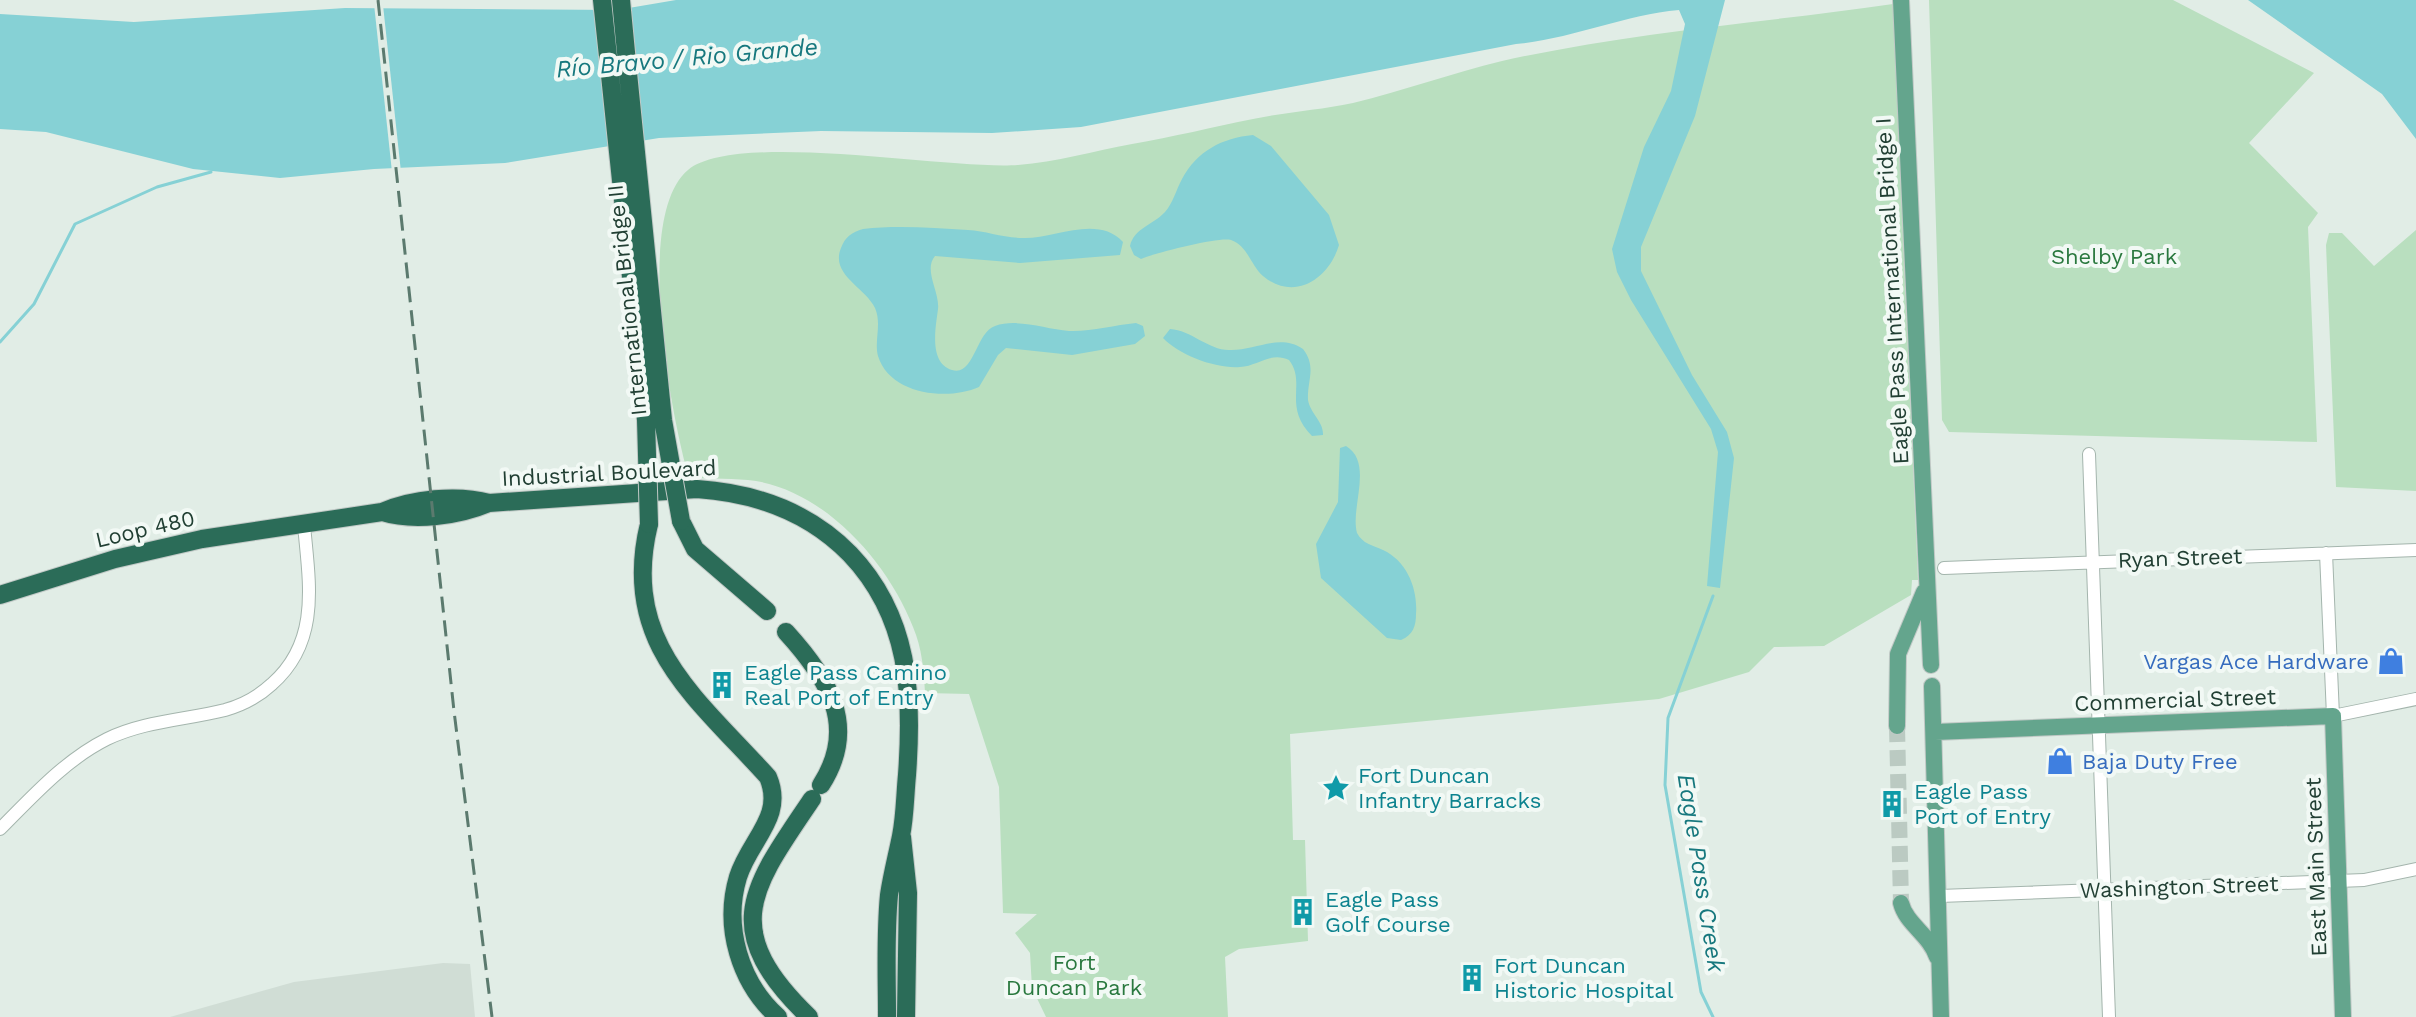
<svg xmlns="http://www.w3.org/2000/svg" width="2416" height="1017" viewBox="0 0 2416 1017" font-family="'Work Sans',sans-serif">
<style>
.built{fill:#d0ddd5}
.green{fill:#b9dfbf}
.water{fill:#86d1d5}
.pier{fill:#e1ede6}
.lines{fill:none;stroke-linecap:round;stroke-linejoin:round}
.stream{stroke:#86d1d5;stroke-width:3}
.major-tunnel{stroke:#bbcac2;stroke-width:16;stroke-dasharray:16 8;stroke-linecap:butt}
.minor-casing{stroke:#a4b5ad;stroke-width:14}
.major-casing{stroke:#c1c9c6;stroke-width:18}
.highway-casing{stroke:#c1c9c6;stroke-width:20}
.minor{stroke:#fff;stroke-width:12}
.major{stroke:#64a58d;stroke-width:16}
.highway{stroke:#2b6c58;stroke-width:18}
.rail{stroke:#5b7a6e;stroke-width:3;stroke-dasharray:16 8;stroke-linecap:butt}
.highway-bridge-casing{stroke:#c1c9c6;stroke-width:20;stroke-linecap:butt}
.highway-bridge{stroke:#2b6c58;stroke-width:18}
.labels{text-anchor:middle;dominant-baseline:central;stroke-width:8;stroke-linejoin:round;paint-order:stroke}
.park-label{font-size:22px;fill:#29783e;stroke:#f2f9f5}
.street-label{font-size:22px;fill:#213f33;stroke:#f2f9f5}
.shop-label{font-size:22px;fill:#366cbe;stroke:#f2f9f5;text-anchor:end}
.culture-label{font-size:22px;fill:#0d838f;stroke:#f2f9f5;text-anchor:start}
.water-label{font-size:24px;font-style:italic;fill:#17787e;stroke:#f2f9f5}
</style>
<rect width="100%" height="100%" fill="#e1ede6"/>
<path class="built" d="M443,963L470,964L475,1017H170L294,982Z"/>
<path class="green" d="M1929,0H2173L2314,73L2249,143L2318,213L2308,227L2317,442L1949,432L1942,420Z
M1893,4L1918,580H1912L1911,595L1824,646L1774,647L1749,672L1659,699L1290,734L1293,840H1305L1308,941L1239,949L1225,957L1228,1017H1046L1032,988L1030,953L1015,933L1037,914L1003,913L999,787L969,694L925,693C924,671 922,648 913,627C888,563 827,493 756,481C735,478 711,479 689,478C671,415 633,216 688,170C736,130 947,170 1018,165C1056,162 1094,151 1132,144C1173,137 1213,127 1253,119C1286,112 1320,110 1353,103C1403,91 1452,73 1502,61C1631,32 1762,23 1893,4Z
M2416,230V491L2336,487L2326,245L2329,233H2342L2374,266Z"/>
<path class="water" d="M676,0H1725L1695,116L1641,247V271L1692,375L1727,432L1734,458L1720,588L1707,586L1718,452L1711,429L1631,300L1617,272L1612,249L1644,147L1671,91L1685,24L1679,10C1623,15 1572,39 1516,44L1081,127L992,133L821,131L659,138L505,163L374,169L280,178L193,169L46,132L0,129V14L134,22L345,8L617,10Z
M2248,0H2416V139L2382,94Z
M1253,135L1271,146L1329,215L1339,245C1329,279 1294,302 1263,276C1251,266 1248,246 1231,240C1221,236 1154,253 1141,259L1134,255L1130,246C1134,228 1153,225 1165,212C1173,203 1176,190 1182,179C1197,151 1222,138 1253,135Z
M863,229C897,225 934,228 968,230C986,231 1004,238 1023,238C1053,239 1098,214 1123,242L1120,255L1020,263L935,256C923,270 940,292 938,309C936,326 928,363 952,370C974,377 976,332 995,326C1017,318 1046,329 1069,331C1090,332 1114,325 1136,323L1143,326L1145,336L1135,344L1072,355L1006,348L998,355L979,387C948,401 890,395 878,356C874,341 882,324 875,308C865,287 830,275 841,248C845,237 852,232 863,229Z
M1170,329C1191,330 1208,350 1229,350C1255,351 1279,333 1303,349C1317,367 1307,380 1308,400C1310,413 1324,422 1323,435L1312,436C1282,406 1307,383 1289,360C1271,351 1258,366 1240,367C1216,369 1179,355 1163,338Z
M1346,446C1374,463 1350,507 1357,533C1363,544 1372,545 1383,550C1407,561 1418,589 1416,614C1416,626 1413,635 1401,640L1387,638L1321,578L1316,544L1338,502L1340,448Z"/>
<path class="pier" d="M374,4L383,5L401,172H392Z"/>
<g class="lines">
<path class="stream" d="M0,342L34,304L75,224L157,187L211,172
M1713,596L1668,718L1665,785L1701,992L1713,1017"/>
<path class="major-tunnel" d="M1897,726L1901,903"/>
<g class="minor-casing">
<path id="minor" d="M2089,454L2109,1017
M2326,553L2333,716L2416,699
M1944,568L2416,550
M0,829C33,796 65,760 107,739C144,721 185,720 225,710C243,705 259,696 272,684C321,641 309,582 304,525
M1940,896L2364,880L2416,869"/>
</g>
<g class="major-casing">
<path id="major" d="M1901,0L1931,665
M1932,686L1941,1017
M1897,726L1898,654L1924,592
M1935,732L2333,716L2343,1017
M1901,903C1906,924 1930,935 1937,957"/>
</g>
<g class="highway-casing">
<path id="highway" d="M602,0L610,75
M621,0L628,73
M382,512C414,522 458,516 489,503
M681,521L695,549L767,611
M649,524C620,643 696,697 768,777C785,817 750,839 738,877C723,927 740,983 778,1017
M0,595L115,559L202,539L382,512C412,499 457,494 489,503L697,489C755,493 809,512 850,554C910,617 913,694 907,775C905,795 905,817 901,836C897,856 892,875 889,895C885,936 887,976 887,1017
M786,632C828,678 859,726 821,785
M902,837L908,893L906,1017
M809,1017C718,929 751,889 812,799"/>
</g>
<use href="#minor" class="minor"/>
<use href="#major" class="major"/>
<use href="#highway" class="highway"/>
<path class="rail" d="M378,0L454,711L492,1017"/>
<g class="highway-bridge-casing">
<path id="highway-bridge" d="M628,73L663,420L681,521
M610,75L646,420L649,524"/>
</g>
<use href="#highway-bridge" class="highway-bridge"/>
</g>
<defs>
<g id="shop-bare" transform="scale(2.16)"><path d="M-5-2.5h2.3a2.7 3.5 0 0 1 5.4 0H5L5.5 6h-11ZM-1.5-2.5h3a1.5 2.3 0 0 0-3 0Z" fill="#3f7fe0" stroke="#f2f9f5" stroke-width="2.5" paint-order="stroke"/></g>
<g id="building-bare" transform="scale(2.16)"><path d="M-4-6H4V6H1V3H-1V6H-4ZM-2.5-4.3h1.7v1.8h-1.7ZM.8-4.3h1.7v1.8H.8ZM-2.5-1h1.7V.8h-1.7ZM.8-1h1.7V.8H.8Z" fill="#0f9aa8" stroke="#f2f9f5" stroke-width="2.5" paint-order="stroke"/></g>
<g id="sight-bare" transform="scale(2.16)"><path d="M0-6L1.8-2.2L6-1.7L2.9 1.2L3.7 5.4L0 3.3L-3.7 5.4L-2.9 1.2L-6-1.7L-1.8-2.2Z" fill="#0f9aa8" stroke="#f2f9f5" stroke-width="2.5" paint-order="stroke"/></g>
</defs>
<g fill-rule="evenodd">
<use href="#shop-bare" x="2391" y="661"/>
<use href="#building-bare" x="722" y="685"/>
<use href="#shop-bare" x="2060" y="761"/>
<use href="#sight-bare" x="1336" y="788"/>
<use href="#building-bare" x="1892" y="804"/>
<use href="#building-bare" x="1303" y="912"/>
<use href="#building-bare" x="1472" y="978"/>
</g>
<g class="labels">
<g class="park-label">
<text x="2114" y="256">Shelby Park</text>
<text x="1074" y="962">Fort<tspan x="1074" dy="25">Duncan Park</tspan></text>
</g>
<g class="street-label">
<text transform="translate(1892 291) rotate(-93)">Eagle Pass International Bridge I</text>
<text transform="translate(627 300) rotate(-96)">International Bridge II</text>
<text transform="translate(609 473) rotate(-3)">Industrial Boulevard</text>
<text transform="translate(145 529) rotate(-13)">Loop 480</text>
<text transform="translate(2180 558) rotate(-2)">Ryan Street</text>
<text transform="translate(2175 700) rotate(-2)">Commercial Street</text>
<text transform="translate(2316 867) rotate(-92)">East Main Street</text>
<text transform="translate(2179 887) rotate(-2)">Washington Street</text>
</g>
<g class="shop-label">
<text x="2369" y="661">Vargas Ace Hardware</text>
<text x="2082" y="761" text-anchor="start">Baja Duty Free</text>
</g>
<g class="culture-label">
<text x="744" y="672">Eagle Pass Camino<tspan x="744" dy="25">Real Port of Entry</tspan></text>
<text x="1358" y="775">Fort Duncan<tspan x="1358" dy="25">Infantry Barracks</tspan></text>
<text x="1914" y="791">Eagle Pass<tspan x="1914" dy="25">Port of Entry</tspan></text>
<text x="1325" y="899">Eagle Pass<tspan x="1325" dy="25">Golf Course</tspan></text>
<text x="1494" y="965">Fort Duncan<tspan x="1494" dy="25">Historic Hospital</tspan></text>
</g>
<g class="water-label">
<text transform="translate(687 58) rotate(-5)">Río Bravo / Rio Grande</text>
<text transform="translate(1701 873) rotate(81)">Eagle Pass Creek</text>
</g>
</g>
</svg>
